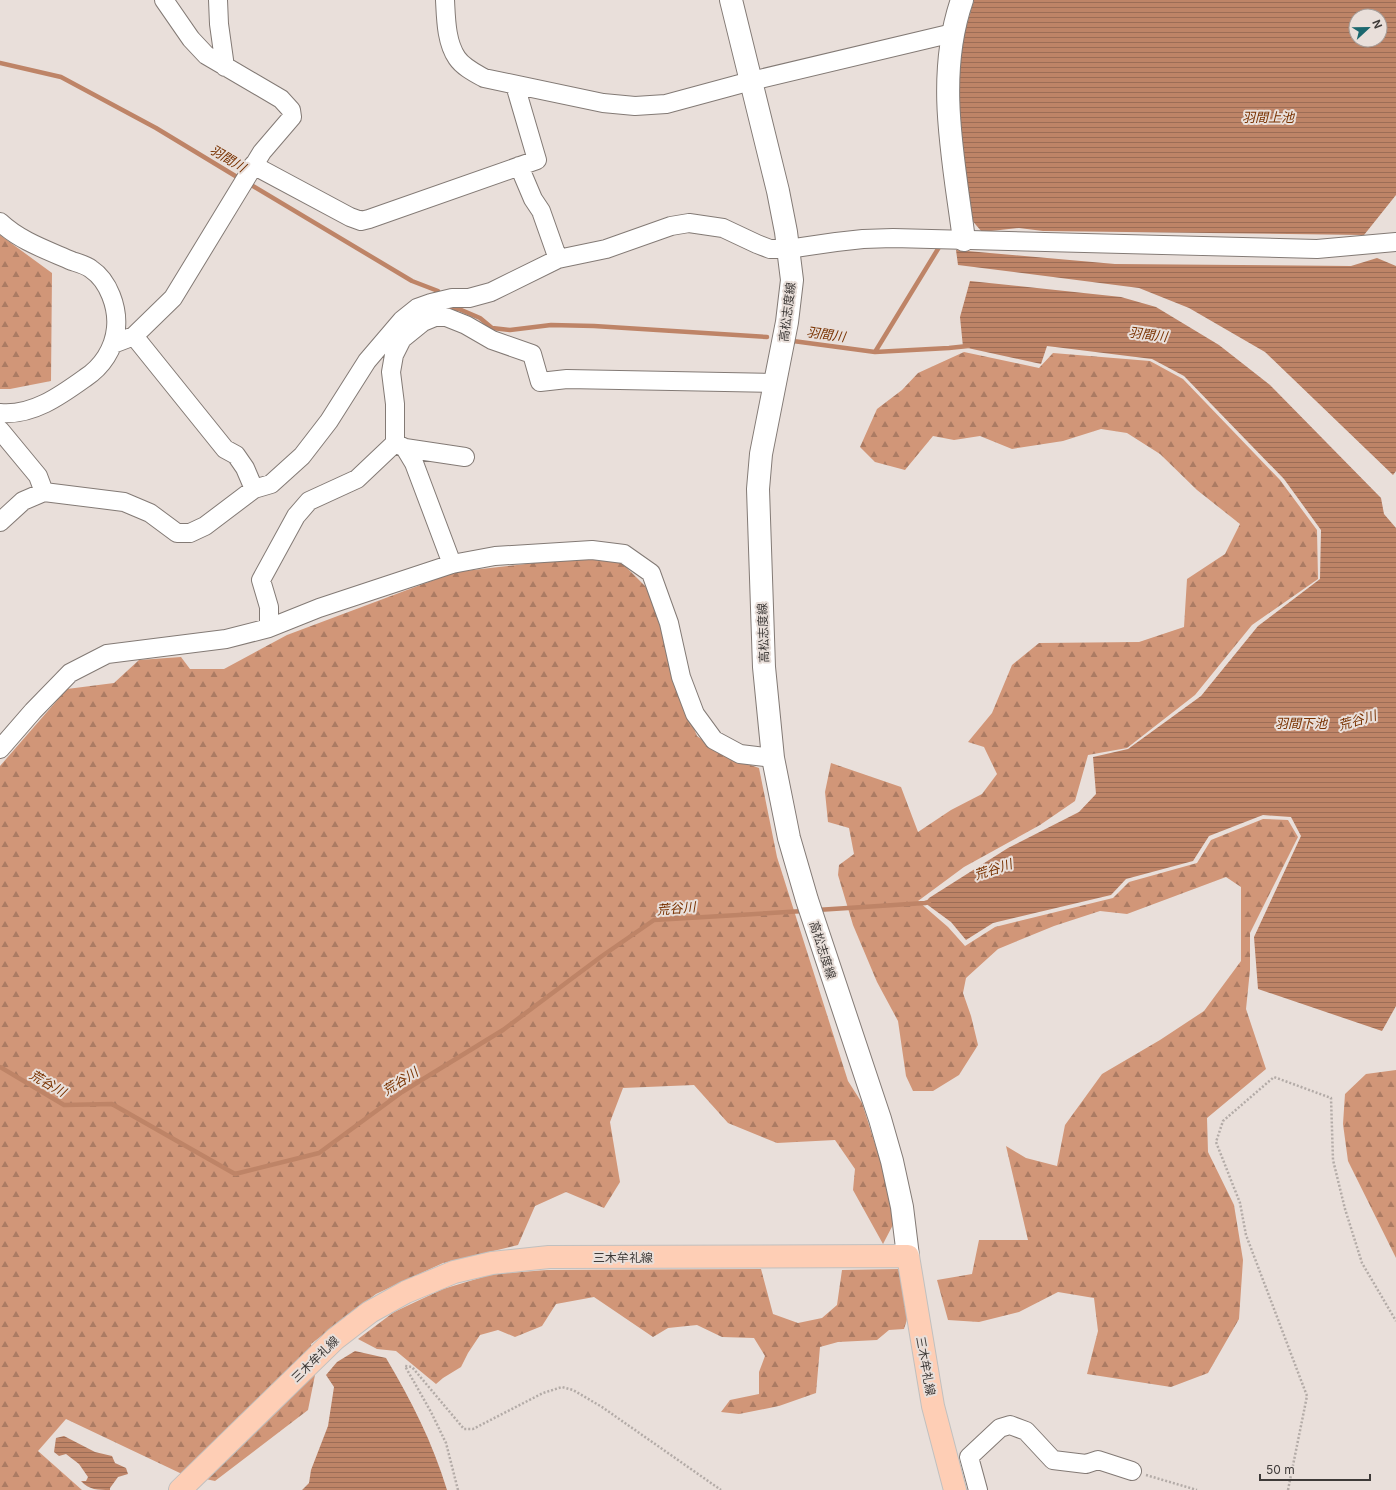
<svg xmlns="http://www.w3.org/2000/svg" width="1396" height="1490" viewBox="0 0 1396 1490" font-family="Inter,'Noto Sans JP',sans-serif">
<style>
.forest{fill:url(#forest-firs)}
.water{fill:url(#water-rules);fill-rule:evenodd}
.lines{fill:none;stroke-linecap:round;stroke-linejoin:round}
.stream{stroke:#be8467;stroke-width:4.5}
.street-casing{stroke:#837a75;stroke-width:20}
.secondary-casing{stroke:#837a75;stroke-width:24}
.primary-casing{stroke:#c1c0bf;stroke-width:24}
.path{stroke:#b3aba7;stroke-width:2.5;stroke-dasharray:2 2;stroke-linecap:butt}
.street{stroke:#fff;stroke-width:18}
.secondary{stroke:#fff;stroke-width:22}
.primary{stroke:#feceb5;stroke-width:22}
.labels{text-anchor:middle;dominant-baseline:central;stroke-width:4;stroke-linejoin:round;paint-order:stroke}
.street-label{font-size:12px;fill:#3e3a38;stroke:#e9dfda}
.water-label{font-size:13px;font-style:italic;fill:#793200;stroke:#e9dfda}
</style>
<defs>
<pattern id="forest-firs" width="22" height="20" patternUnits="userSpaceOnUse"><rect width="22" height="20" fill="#d19678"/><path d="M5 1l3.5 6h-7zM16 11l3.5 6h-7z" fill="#ab7b63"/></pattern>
<pattern id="water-rules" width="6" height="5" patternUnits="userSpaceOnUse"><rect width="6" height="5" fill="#be8467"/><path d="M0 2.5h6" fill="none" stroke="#9c6d56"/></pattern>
</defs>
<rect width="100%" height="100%" fill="#e9dfda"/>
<path class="forest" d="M0,235L52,273L51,381L10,389H0Z
M964,352L1039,368L1053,353L1150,361L1183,379L1280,480L1317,530L1318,579L1252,625L1195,695L1127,748L1088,755L1075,801L1040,825L964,867L918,901L948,927L965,946L995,927L1113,898L1129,882L1197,863L1211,840L1263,819L1288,820L1298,837L1250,933V970L1246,1009L1266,1069L1207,1118L1208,1152L1234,1205L1243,1260L1239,1319L1208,1373L1171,1387L1087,1374L1098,1331L1094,1298L1058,1292L1019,1312L979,1322L948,1320L937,1280L972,1274L979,1240H1028L1006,1146L1026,1158L1057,1166L1065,1125L1102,1074L1160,1040L1204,1011L1241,961V887L1226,877L1127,914L1100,911L1054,926L998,949L966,978L963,993L971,1016L978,1045L959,1075L933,1091H913L906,1076L898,1021L877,982L853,925L838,875L839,865L854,854L849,828L828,822L825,792L831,763L901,787L918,832L951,810L982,794L997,774L984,747L968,742L992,713L1012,665L1039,643L1139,642L1184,627L1187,579L1225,554L1240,524L1197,490L1160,454L1127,433L1101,429L1063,441L1012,449L980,436L954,440L933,436L905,470L875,462L860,447L877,409L902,390L918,373Z
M587,557L621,562L649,590L682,699L697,736L725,756L759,768L777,857L848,1081L862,1103L883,1169L897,1217L883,1244L853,1190L855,1169L835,1140L777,1143L728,1123L694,1085L623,1088L610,1122L620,1182L604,1208L566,1192L535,1206L518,1245L443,1263L376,1294L311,1344L315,1375L308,1410L215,1481L182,1474L66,1419L38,1451L82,1490H0V766L67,689L114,683L139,660L181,657L190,669H224L287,635L455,572Z
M1396,1070V1258L1348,1161L1343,1124L1345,1094L1366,1074Z
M761,1269L773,1314L798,1323L822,1318L837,1305L842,1270L899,1269L909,1313L904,1329L889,1330L877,1340L838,1342L820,1347L816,1393L779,1406L739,1414L721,1412L730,1400L759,1394V1372L765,1356L754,1338L722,1337L697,1325L668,1328L653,1337L594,1297L556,1304L542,1326L515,1337L498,1330L480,1335L468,1353L461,1367L443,1378L436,1384L396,1351L377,1349L358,1339L394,1312L443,1289L493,1274L547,1270Z"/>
<path class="water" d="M974,0H1396V195L1364,235L1043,231L1019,228L982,232L970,218L954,69ZM1356,16H1380V40H1356Z
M956,250L1115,264L1351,266L1377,258L1396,266V471L1393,475L1265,352L1189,308L1139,288L958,265Z
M970,281L1121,297L1156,307L1219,345L1270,385L1381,498L1384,514L1396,528V1006L1382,1031L1258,989L1254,937L1301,836L1291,817L1263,815L1209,836L1193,861L1126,879L1111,895L993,923L966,940L951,922L925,903L929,898L1008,848L1079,812L1096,794L1093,757L1128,749L1201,696L1258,626L1320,579L1321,530L1284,479L1184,376L1152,359L1047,346L1041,364L963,347L960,317Z
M355,1351L386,1358C412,1402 432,1441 447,1490H302L309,1483L311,1470L328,1426L334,1387L326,1375L337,1362Z
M64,1436L95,1452L112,1456L115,1463L126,1468L128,1474L118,1477L110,1488V1490C98,1490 89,1490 81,1481H86L88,1477L79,1464L66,1454L59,1456L54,1452L56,1438Z"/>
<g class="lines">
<path class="stream" d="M0,63L61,77L156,128L242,180
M248,183L412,281L438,291
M443,307L459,309L480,318L492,328L510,330L551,325L594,326L767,337
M793,341L875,352L949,348L968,346
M875,352L941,244
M817,910L925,903L929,902
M0,1067L64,1105L112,1104L235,1174L319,1153L402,1092L503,1030L602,956L654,920L804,911"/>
<g class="street-casing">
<path id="street" d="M218,0L219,24L225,67
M445,0C446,18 446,42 457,58C463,67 475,73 484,78L603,103L635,106L666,104L751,81L953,33
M253,165L350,217L361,221L369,219L537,160L515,85
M519,166L533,199L541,211L558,259
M0,222C20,241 47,250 72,261C78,263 86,265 91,269C109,281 118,308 116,328C114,349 102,367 85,378C60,396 32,416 0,413
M134,336L225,449L236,455L245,468L254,489
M113,344L134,336L173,298L262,152L292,117L291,110L281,99L206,55L191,39L164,0
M0,430L38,476L44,492
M395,443L405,448L414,463L452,564
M405,448L465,457
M0,522L23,501L44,492L124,502L150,513L177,533H190L205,526L254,489L271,484L302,456L329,421L367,361L402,320L417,308L431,303L452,298H469L491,292L558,259L606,249L671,226L689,223L723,228L757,244L770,249H788L836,242L863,239L893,238L1317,249L1396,242
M269,628V607L261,580L296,516L309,501L357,479L395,443V404L391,372L394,355L402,339L423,322L435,317H446L466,325L492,340L532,354L540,382L567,379L775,383
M0,749L33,711L70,673L107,654L226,639L269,628L319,608L452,564L495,556L592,550L624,554L651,573L669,623L681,677L695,714L714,740L740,754L773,758
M978,1490L969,1457L1000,1428L1010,1425L1026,1431L1053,1460L1086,1464L1098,1460L1132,1471"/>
</g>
<g class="secondary-casing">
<path id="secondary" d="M731,0L778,191L786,232L792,280L787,322L761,454L758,489L764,667L773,758L789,838L807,900L880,1119L892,1161L902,1207L908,1256
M962,0C935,78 954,161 964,240"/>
</g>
<g class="primary-casing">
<path id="primary" d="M180,1490L335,1339L370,1312L406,1292L454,1272L492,1263L549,1257L908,1256L933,1406L955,1490"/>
</g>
<path class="path" d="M1146,1475L1197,1490
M458,1490L446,1443L431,1412L405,1366L412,1367L464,1429H473L543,1393L562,1387L573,1390L602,1407L721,1490
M1288,1490L1307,1396L1246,1235L1240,1203L1216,1142L1223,1121L1274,1077L1331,1098L1333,1160L1345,1209L1362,1263L1396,1321"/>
<use href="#street" class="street"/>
<use href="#secondary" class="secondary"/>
<use href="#primary" class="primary"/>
</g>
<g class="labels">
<g class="street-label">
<text transform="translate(787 312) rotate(-83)">高松志度線</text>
<text transform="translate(763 633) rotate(-92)">高松志度線</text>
<text transform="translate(823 950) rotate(72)">高松志度線</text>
<text x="623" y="1257">三木牟礼線</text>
<text transform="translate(315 1359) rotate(-44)">三木牟礼線</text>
<text transform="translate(926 1366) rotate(80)">三木牟礼線</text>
</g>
<g class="water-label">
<text x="1268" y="117">羽間上池</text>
<text transform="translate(228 158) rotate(31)">羽間川</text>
<text transform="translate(826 334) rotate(8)">羽間川</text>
<text transform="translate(1148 334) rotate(7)">羽間川</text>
<text transform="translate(1357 720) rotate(-16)">荒谷川</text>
<text x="1301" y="723">羽間下池</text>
<text transform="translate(993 869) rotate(-18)">荒谷川</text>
<text transform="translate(676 908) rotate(-5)">荒谷川</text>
<text transform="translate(400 1081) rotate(-33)">荒谷川</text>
<text transform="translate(48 1083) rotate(30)">荒谷川</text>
</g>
</g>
<g transform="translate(1368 28) rotate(68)"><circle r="19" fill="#e9dfda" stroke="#a59d99"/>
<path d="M0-3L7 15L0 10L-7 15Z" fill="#1b676e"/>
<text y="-6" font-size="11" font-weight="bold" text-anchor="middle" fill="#3e3a38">N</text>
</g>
<path d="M1260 1474v6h110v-6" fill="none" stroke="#3e3a38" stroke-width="2"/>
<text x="1266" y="1474" font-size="12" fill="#3e3a38" stroke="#e9dfda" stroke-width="3" paint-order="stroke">50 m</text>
</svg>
